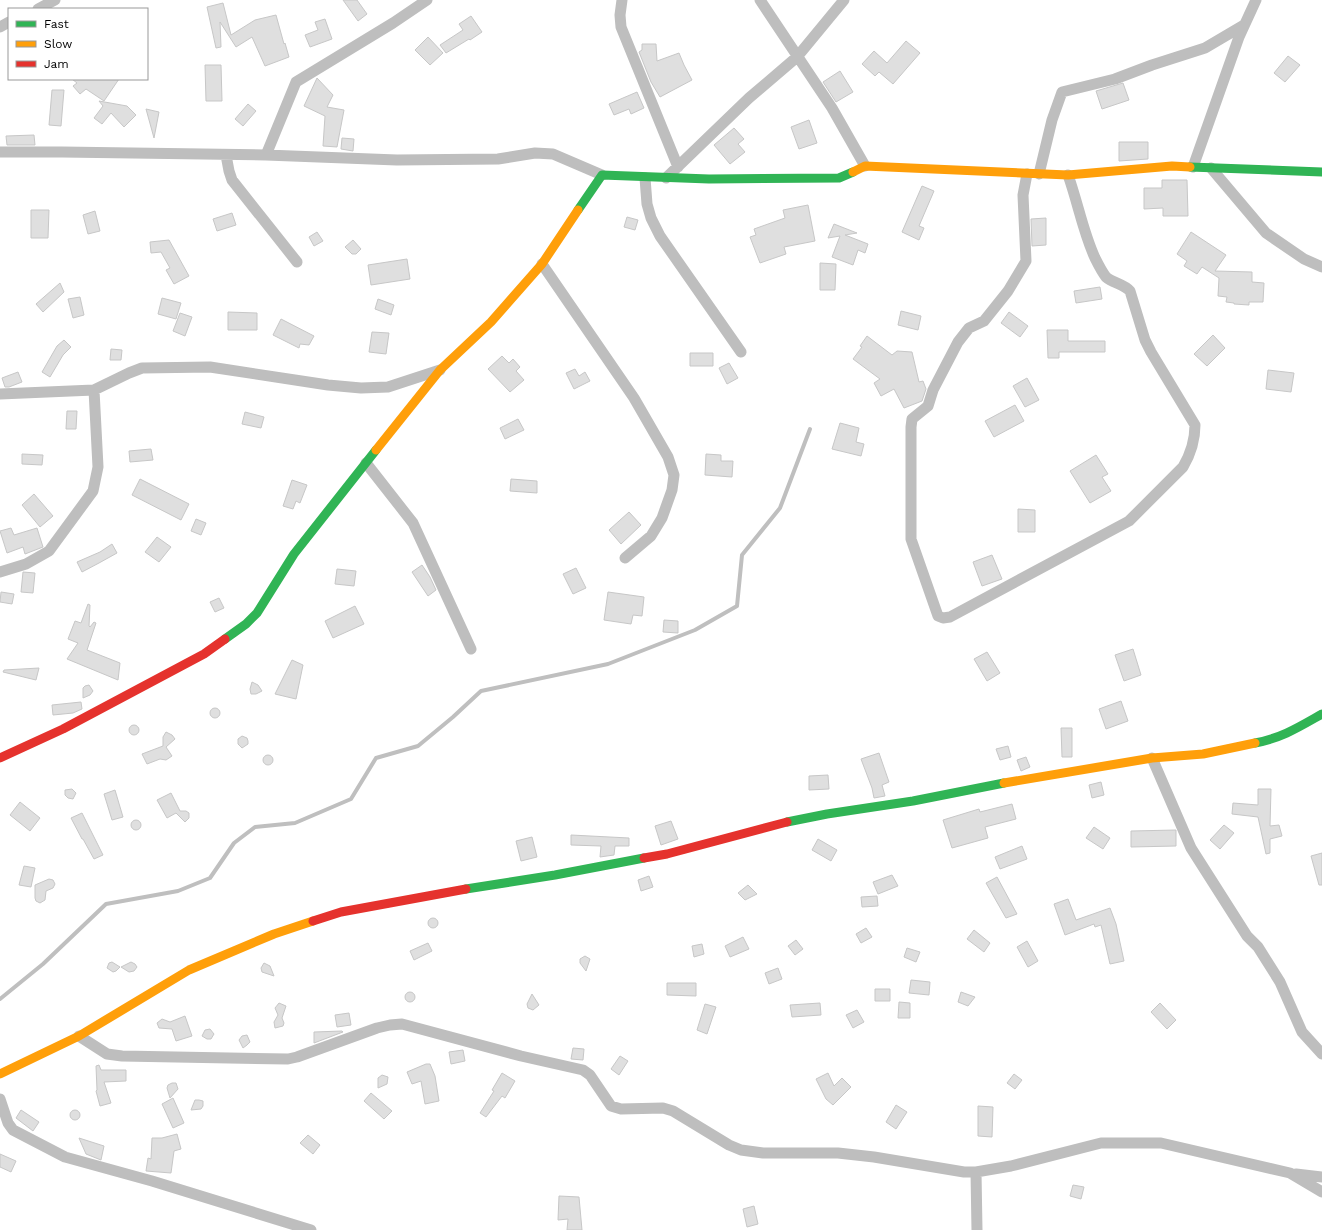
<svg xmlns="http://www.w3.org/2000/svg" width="1322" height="1230" viewBox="0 0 1322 1230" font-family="'Work Sans',sans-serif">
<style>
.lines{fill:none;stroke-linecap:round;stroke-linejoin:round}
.stream{stroke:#bfbfbf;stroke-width:4}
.building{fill:#dfdfdf;stroke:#c7c7c7}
.street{stroke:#bebebe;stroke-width:11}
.fast{stroke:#30b455;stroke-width:9}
.slow{stroke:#ff9f0a;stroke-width:9}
.jam{stroke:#e5322d;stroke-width:9}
</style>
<rect width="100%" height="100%" fill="#fff"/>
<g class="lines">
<path class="stream" d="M0,999L43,964L106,904L178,891L210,878L234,843L255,827L295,823L351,799L376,758L418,746L453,717L481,691L608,664L695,630L737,606L742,555L780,508L810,429"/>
</g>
<path class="building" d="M343,0H357L367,14L358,21Z
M223,3L231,35L255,20L276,15L284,44L285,43L289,57L265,66L252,37L236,47L220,22L221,47L216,48L207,7Z
M471,16L482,32L470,40L469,39L446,53L440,45L463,30L459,24Z
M325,19L332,39L310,47L305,35L318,30L315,22Z
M428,37L443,53L430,65L415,50Z
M906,41L920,53L893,84L879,72L875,76L862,64L874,51L887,63Z
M642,44H656L657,61L679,53L684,65L692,80L660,97L651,82L639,52L642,50Z
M1288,56L1300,65L1285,82L1274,73Z
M205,65H221L222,101H206Z
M840,71L853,92L836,102L823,82Z
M317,78L333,95L327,107L344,110L337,147L323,146L325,116L304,106Z
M72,79H119L104,101L86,89L80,94L73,86L77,83Z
M1123,83L1129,100L1102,109L1096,91Z
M52,90H64L61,126L49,125Z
M637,92L644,108L631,114L629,109L614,115L609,104Z
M99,101L127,106L136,115L124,127L111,113L102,124L94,118L103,106Z
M248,104L256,111L243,126L235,119Z
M146,109L159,112L154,138Z
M809,120L817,143L799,149L791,127Z
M734,128L744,139L738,144L745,152L730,164L714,145Z
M34,135L35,145H7L6,136Z
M342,138L354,139L353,151L341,149Z
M1119,142H1148V159L1119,161Z
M1162,180H1187L1188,216H1163V208L1144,209V188H1162Z
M922,186L934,191L919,226L924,228L919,240L902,232Z
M808,205L815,241L784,247L786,254L760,263L750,237L756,235L754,229L785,218L783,210Z
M31,210H49L48,238H31Z
M95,211L100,231L88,234L83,215Z
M232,213L236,225L217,231L213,219Z
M627,217L638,220L635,230L624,227Z
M1046,218V245L1032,246L1031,219Z
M834,224L857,233L845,235L868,244L865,253L858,250L853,265L832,257L840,236L828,238Z
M317,232L323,241L314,246L309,237Z
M1191,232L1226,255L1215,271L1252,272V282L1264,283L1263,302H1249V305L1234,304V303L1226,302L1227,297L1218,296L1219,278L1202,267L1197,274L1184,266L1187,261L1177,254Z
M169,240L189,276L174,284L166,270L170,268L161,252L151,253L150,242Z
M353,240L361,249L356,254H352L345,247Z
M407,259L410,279L371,285L368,265Z
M820,263L836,264L835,290H820Z
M60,283L64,292L43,312L36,304Z
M1100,287L1102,299L1076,303L1074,291Z
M80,297L84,315L73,318L68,299Z
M162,298L181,303L176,319L158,314Z
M378,299L394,305L391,315L375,309Z
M901,311L921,316L918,330L898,325Z
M228,312L257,313V330H228Z
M1009,312L1028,326L1020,337L1001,323Z
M180,313L192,317L185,336L173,331Z
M281,319L314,336L309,345L300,344L299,348L273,335Z
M1047,330H1068V341H1105V352H1059V358H1048Z
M372,332L389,333L386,354L369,352Z
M1213,335L1225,348L1207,366L1194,354Z
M867,336L892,355L897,351L912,352L919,382L923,381L926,389L922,401L904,408L894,389L881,396L874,383L880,379L853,359L862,347L860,346Z
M64,340L71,347L63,355L50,377L42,372L57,346Z
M111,349L122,350L121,360H110Z
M690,353H713V366H690Z
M502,356L509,363L513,359L520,367L516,371L524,380L510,392L488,369Z
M729,363L738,378L727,384L719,368Z
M575,369L579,376L585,372L590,381L574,389L566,373Z
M1268,370L1294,373L1291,392L1266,389Z
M18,372L22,382L9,387H5L2,378Z
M1027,378L1039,400L1025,407L1013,386Z
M1015,405L1024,421L994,437L985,421Z
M67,411H77L76,429H66Z
M245,412L264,417L261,428L242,424Z
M518,419L524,430L505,439L500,428Z
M840,423L859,428L856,442L864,444L861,456L832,449Z
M151,449L153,460L130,462L129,451Z
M22,454L43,455L42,465L22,464Z
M706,454L721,455V461H733L732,477L705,475Z
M1096,455L1108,474L1102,477L1111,491L1090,503L1070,471Z
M140,479L189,504L181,520L132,495Z
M511,479L537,481V493L510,491Z
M292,480L307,485L300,503L296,501L293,509L283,506Z
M34,494L53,516L40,527L22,505Z
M1018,509L1035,510V532H1018Z
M629,512L641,525L621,544L609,530Z
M196,519L206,523L201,535L191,531Z
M11,528L14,535L37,528L43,547L25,554L23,547L7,553L0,531Z
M157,537L171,547L159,562L145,552Z
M112,544L117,553L99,563L82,572L77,562L100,552Z
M992,555L1002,579L982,586L973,562Z
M422,565L430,577L436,590L428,596L412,572Z
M576,568L586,588L573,594L563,574Z
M337,569L356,571L354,586L335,584Z
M23,572L35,573L33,593L21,592Z
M1,592L14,594L12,604L0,602Z
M608,592L644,597L642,616L633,615L631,624L604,620Z
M219,598L224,608L215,612L210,602Z
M88,604L90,605L89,626L90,627L94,622L96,623L87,650L120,663L118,680L67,659L78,643L68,639L75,621L81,623Z
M355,606L364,624L333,638L325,621Z
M664,620L678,621V633L663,632Z
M1133,649L1141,675L1124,681L1115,655Z
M987,652L1000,673L987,681L974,659Z
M292,660L303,665L296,699L275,694Z
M39,668L36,680L3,672L4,670Z
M252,682L258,685L262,691L256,694H251L250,689Z
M89,685L93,691L90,695L83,698V688L85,686Z
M1121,701L1128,721L1106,729L1099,709Z
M81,702L82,709L73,713L53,715L52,705Z
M210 713a5 5 0 1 1 10 0a5 5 0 1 1-10 0Z
M129 730a5 5 0 1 1 10 0a5 5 0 1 1-10 0Z
M1061,728H1072V757H1062Z
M166,732L172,735L175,739L166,747L172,756L166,760L160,759L147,764L142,754L163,746V737Z
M242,736L247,738L248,741V744L242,748L238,744V739Z
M1008,746L1011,757L1000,760L996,749Z
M879,753L889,782L882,785L885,796L874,798L872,788L861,759Z
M263 760a5 5 0 1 1 10 0a5 5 0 1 1-10 0Z
M1026,757L1030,767L1021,771L1017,760Z
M828,775L829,789L809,790V776Z
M1101,782L1104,795L1092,798L1089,785Z
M72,789L76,793L73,799L68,798L65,795V790Z
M1258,789H1271L1270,826L1279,825L1282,836L1270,839V853L1266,854L1258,817L1232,814L1233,803L1258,805Z
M115,790L123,817L112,820L104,794Z
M171,793L180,811H186L189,813V818L185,822L176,813L167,818L157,800Z
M20,802L40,818L30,831L10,815Z
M1012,804L1016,819L985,827L988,838L952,848L943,820L979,809L980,812Z
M82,813L103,855L94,859L83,839H82L71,818Z
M131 825a5 5 0 1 1 10 0a5 5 0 1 1-10 0Z
M671,821L678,839L661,845L655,826Z
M1224,825L1234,833L1220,849L1210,840Z
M1094,827L1110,838L1103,849L1086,838Z
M1176,830V846L1131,847V831Z
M571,835L629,838V846H615L614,855L600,857L601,846L571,845Z
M532,837L537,857L521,861L516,841Z
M818,839L837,850L831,861L812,850Z
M1022,846L1027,859L1000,869L995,857Z
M1322,853V885H1319L1311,856Z
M24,866L35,868L31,887L19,885Z
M892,875L898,886L878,894L873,882Z
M649,876L653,887L641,891L638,880Z
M997,877L1017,914L1006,918L986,883Z
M49,879L53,880L55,884L53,888L46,891L45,900L40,903L36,901L35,898V885Z
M748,885L757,894L745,900L738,893Z
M877,896L878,906L862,907L861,897Z
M1068,899L1076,920L1110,908L1116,924L1124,961L1110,964L1101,925L1095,927L1094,924L1065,935L1054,904Z
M428 923a5 5 0 1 1 10 0a5 5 0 1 1-10 0Z
M866,928L872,937L861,943L856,934Z
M974,930L990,943L984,952L967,939Z
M743,937L749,949L730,957L725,946Z
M796,940L803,949L795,955L788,946Z
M1027,941L1038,961L1028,967L1017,947Z
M428,943L432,951L414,960L410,951Z
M702,944L704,954L694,957L692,946Z
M907,948L920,952L916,962L904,957Z
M585,956L590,959L586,971L580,963V959Z
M112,962L120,967L116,971L113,972L107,968L109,963Z
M131,962L135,964L137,967L134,971L129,972L121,967Z
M264,963L270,966L274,976L262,972L261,968Z
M778,968L782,979L769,984L765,973Z
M911,980L930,982L929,995L909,993Z
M667,983H696V996L667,995Z
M875,989H890V1001H875Z
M405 997a5 5 0 1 1 10 0a5 5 0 1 1-10 0Z
M961,992L975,997L968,1006L958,1002Z
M532,994L539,1005L533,1010L528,1008L527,1004Z
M899,1002L910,1003V1018H898Z
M279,1003L286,1006L282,1018L284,1023L283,1026L275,1028L274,1022L278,1015L275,1008Z
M820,1003L821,1015L792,1017L790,1005Z
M1160,1003L1176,1020L1167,1029L1151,1012Z
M705,1004L716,1007L707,1034L697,1030Z
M857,1010L864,1022L853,1028L846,1015Z
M349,1013L351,1025L337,1027L335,1015Z
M185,1016L192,1036L176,1041L172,1029L159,1028L157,1023L162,1019L170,1022Z
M210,1029L214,1034L211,1039H207L202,1036L205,1030Z
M342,1031L343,1032L314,1043V1032Z
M247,1035L250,1042L247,1045L243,1048L239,1040L242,1036Z
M573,1048L584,1049L583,1060L571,1059Z
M463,1050L465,1061L451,1064L449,1052Z
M620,1056L628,1061L619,1075L611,1069Z
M426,1064H430L435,1076L439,1101L425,1104L421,1081L412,1084L407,1072Z
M99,1065L101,1070H126V1081L104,1082L111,1103L100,1106L96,1091L97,1090L96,1066Z
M502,1073L515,1081L505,1098L502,1096L486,1117L480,1113L494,1091L492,1090Z
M828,1073L834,1086L842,1078L851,1087L833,1105L826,1099L816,1079Z
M1014,1074L1022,1080L1015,1089L1007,1083Z
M382,1075L388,1077L387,1084L378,1088V1078Z
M172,1083H176L178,1089L170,1098L167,1088L168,1085Z
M371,1093L392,1111L384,1119L364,1101Z
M173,1098L184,1123L173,1128L162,1104Z
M195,1100H199L203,1101V1106L201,1109L191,1110Z
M896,1105L907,1112L896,1129L886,1122Z
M978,1106L993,1107L992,1137L978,1136Z
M70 1115a5 5 0 1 1 10 0a5 5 0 1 1-10 0Z
M21,1110L39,1122L33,1131L16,1118Z
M177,1134L181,1149L174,1151L171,1173L146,1171L148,1158L151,1159L152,1138H162Z
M308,1135L320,1145L313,1154L300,1143Z
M79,1138L104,1146L101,1160L86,1154Z
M0,1154L16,1161L11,1172L0,1167Z
M1073,1185L1084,1187L1081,1199L1070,1196Z
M559,1196L579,1197L582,1230H567L568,1219L558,1220Z
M754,1206L758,1224L747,1227L743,1209Z"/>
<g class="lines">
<path class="street" d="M622,0L620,15L621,27L678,167
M760,0L832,108L865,166
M38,9L55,0
M0,27L9,22
M0,152H62L266,155L397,160L498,159L535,153L553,154L602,175
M226,155L229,171L232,180L297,262
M266,155L296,82L393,23L427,0
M1193,167L1239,37L1256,0
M1211,168L1266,233L1304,259L1322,267
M1027,174L1023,195L1026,261L1008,291L984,321L969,328L958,342L933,390L928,406L912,419L911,427V539L938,616L943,618L950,617L1129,521L1183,467C1190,455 1195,439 1195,425L1151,352L1145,340L1130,291C1124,284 1113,283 1106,277C1102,272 1098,264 1095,258C1083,232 1078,203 1068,175
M1039,174L1052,120L1062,92L1115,79L1152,65L1205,48L1244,25
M645,178L647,204L651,218L660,236L741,352
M666,178L749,98L797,57L844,0
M542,264L634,398L668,457L674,475L672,490L662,518L651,536L625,558
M0,394L94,390L129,373L142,368L210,367L328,385L361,388L388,387L440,370
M366,463L413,523L471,649
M0,572L26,564L49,551L93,491L98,467L94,390
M1152,758L1191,848L1247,936L1258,947L1280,982L1302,1032L1322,1054
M79,1036L107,1054L122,1056L288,1059L297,1057L377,1028L390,1025L402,1024L521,1056L583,1070L590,1075L611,1106L621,1109L663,1108L673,1111L729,1145L741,1150L763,1153H838L874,1157L964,1172H976L1011,1166L1101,1143H1161L1290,1173L1322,1192
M0,1099L8,1123L13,1130L65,1157L152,1181L311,1230
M976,1172L977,1230
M1296,1174L1322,1177"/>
<path class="fast" d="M1190,167L1322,172
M578,210L602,175L709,179L839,178L853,172
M225,639L246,624L257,613L294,554L376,450
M1255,743C1282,738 1299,727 1322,714
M787,822L827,814L913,801L1004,783
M466,889L555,875L644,858"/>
<path class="slow" d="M853,172L865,166L1068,175L1172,166L1190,167
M376,450L440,370L491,322L542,264L578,210
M1004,783L1152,758L1203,754L1255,743
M0,1074L79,1036L189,970L274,934L313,921"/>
<path class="jam" d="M0,758L63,729L204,654L225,639
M644,858L667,854L787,822
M313,921L341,912L466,889"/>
</g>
<rect x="8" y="8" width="140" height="72" fill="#ffffff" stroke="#999999"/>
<rect x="16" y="21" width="20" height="6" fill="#30b455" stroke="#999999"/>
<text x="44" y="28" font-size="12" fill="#000000">Fast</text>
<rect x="16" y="41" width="20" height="6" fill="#ff9f0a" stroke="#999999"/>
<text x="44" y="48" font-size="12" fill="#000000">Slow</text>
<rect x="16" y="61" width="20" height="6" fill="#e5322d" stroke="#999999"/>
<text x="44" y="68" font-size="12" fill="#000000">Jam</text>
</svg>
